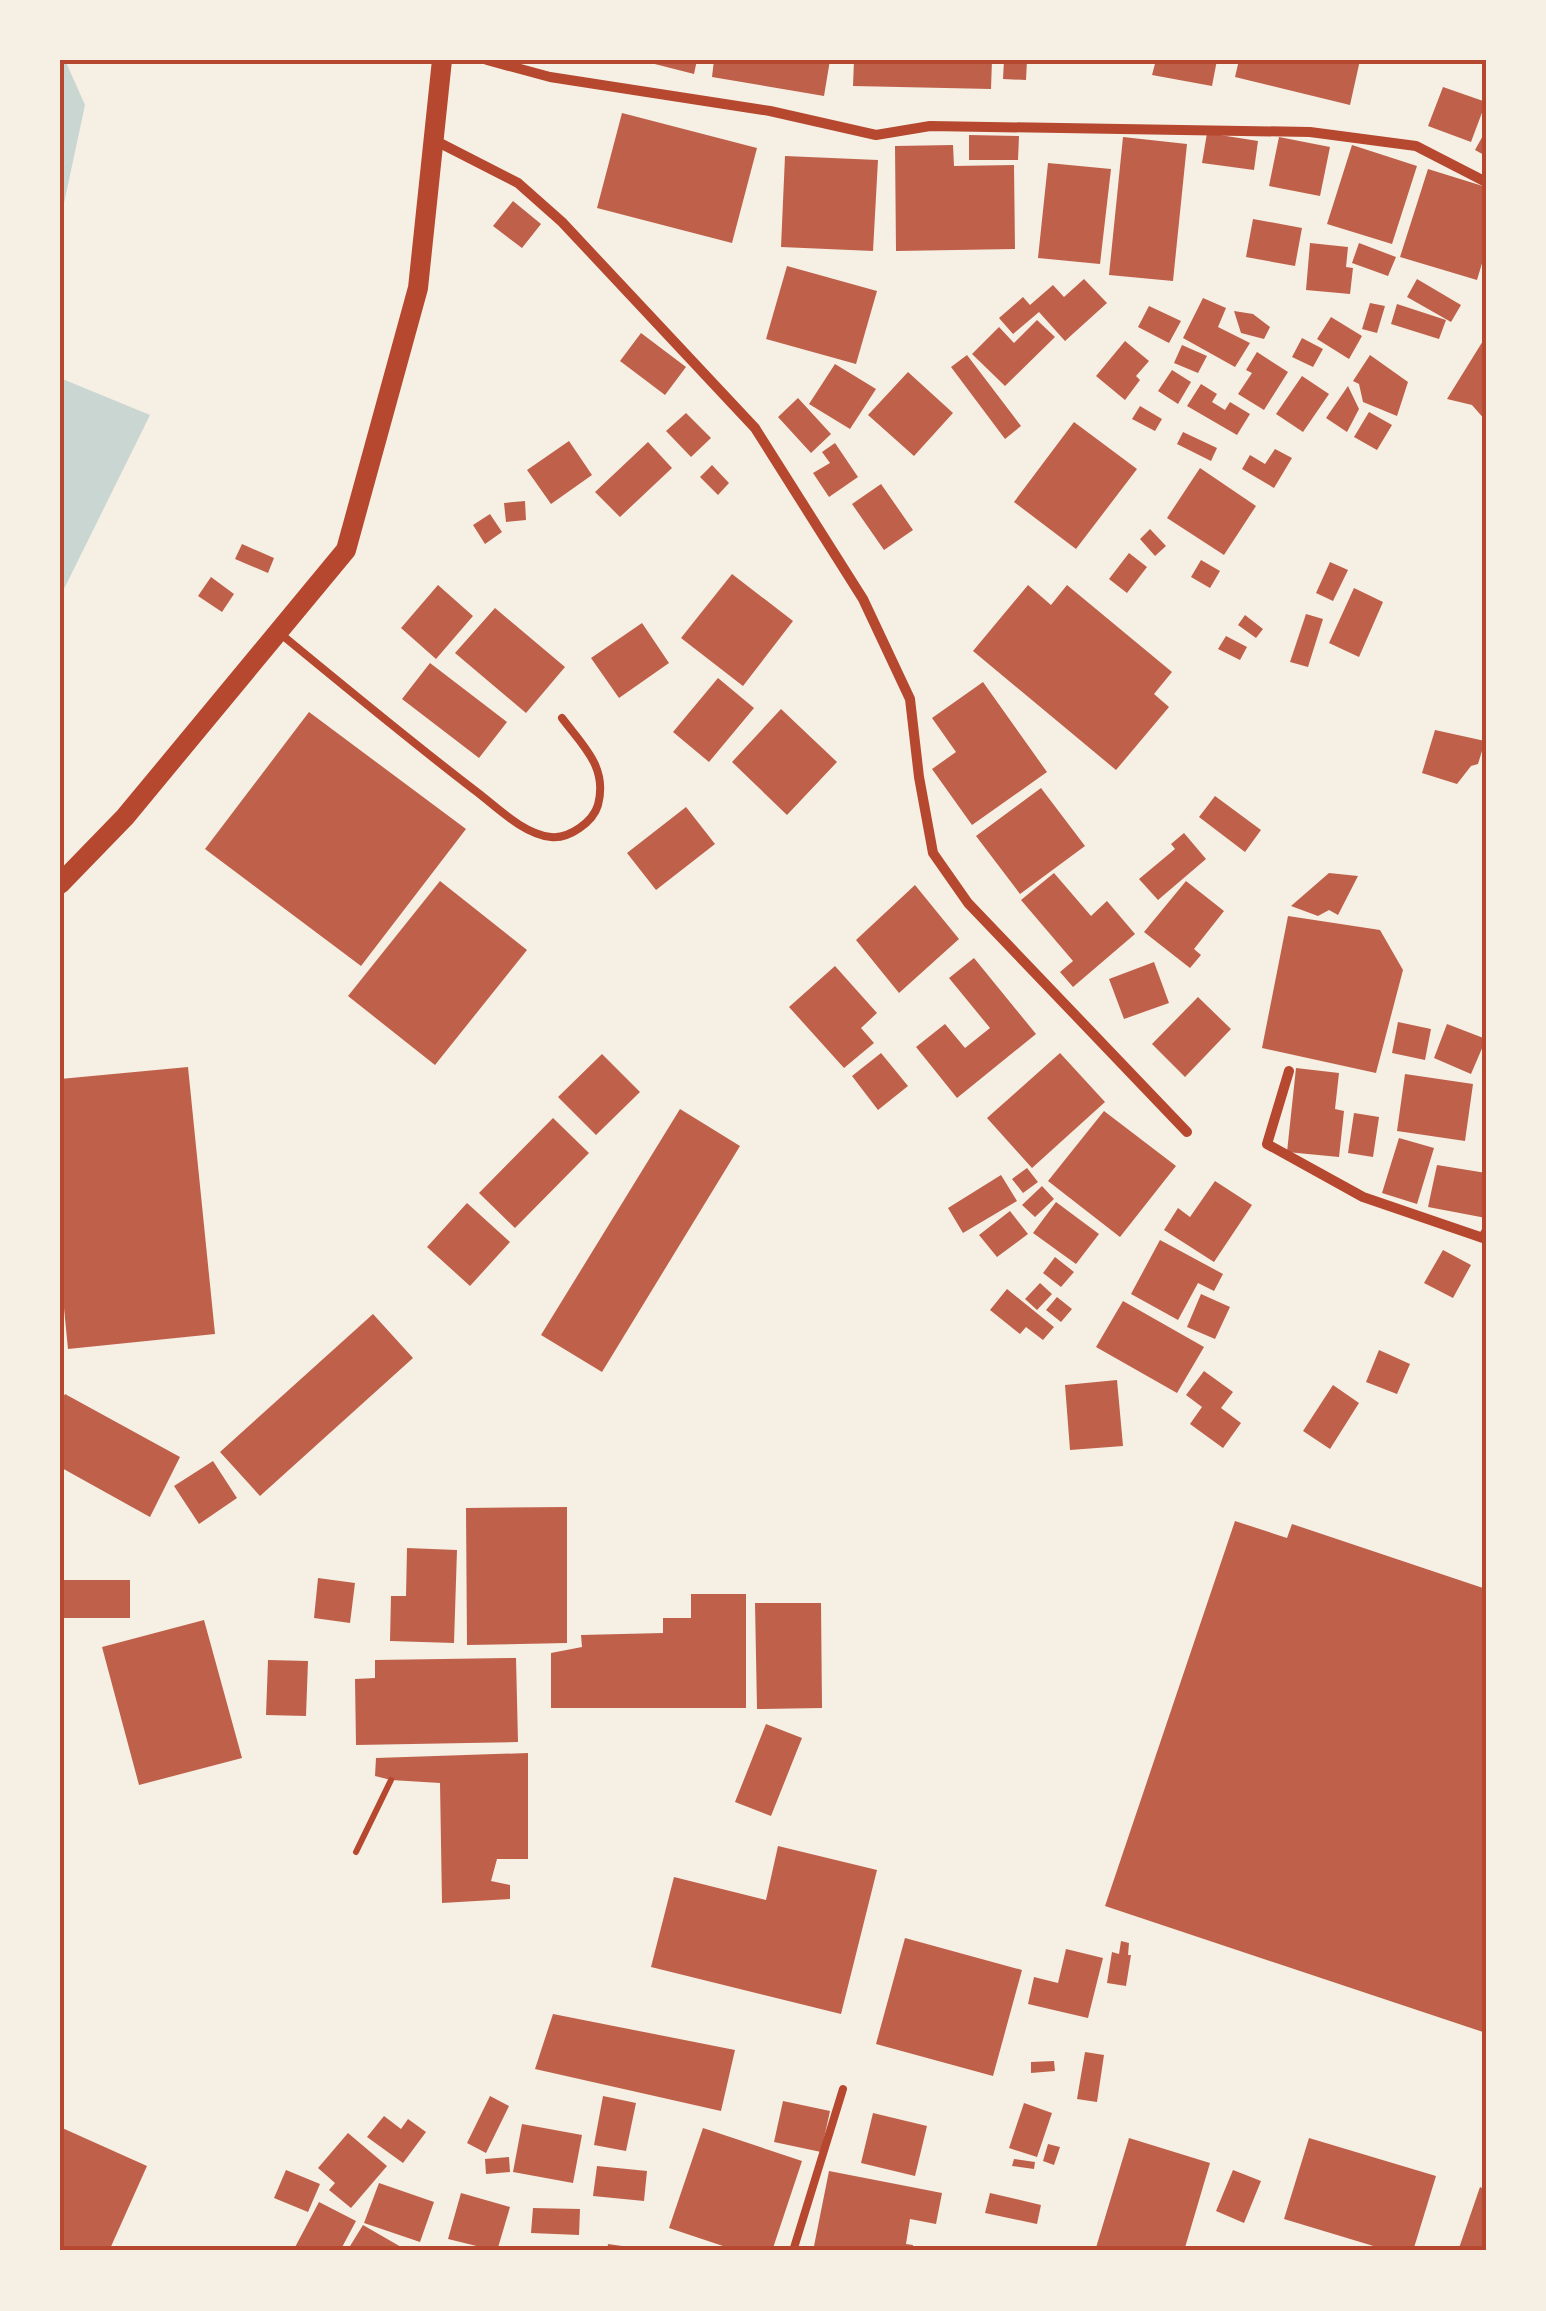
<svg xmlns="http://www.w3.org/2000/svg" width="1546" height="2311" viewBox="0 0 1546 2311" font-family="'Source Sans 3',sans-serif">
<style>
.water{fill:#c9d6d2}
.building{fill:#bf614a}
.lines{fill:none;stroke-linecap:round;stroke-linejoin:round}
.path{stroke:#b5482f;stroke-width:6}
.service{stroke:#b5482f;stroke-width:8}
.minor{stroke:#b5482f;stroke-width:10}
.secondary{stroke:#b5482f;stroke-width:20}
.neatline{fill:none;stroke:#b5482f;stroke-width:4}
</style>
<rect width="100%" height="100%" fill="#f6efe4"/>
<path class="water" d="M60,60H65L85,105L60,222Z
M60,378L150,415L60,597Z"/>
<path class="building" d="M639,60H697L694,74Z
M714,60H830L824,96L712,77Z
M854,60H992L991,89L853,86Z
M1004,60H1027L1026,80L1003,79Z
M1156,60H1217L1212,86L1152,75Z
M1239,60H1360L1350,105L1235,77Z
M1443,87L1486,102L1471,142L1428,126Z
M622,113L757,148L732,243L597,208Z
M1486,130V156L1475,150Z
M1207,133L1258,141L1254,170L1202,163Z
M969,135L1019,136L1018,160H969Z
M1123,137L1187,144L1173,281L1109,275Z
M1279,137L1330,147L1320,196L1269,186Z
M953,145L954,166L1014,165L1015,249L896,251L895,146Z
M1352,145L1417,166L1392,244L1327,224Z
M785,156L878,160L873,251L781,247Z
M1048,163L1111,169L1100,264L1038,258Z
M1428,169L1486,187V250L1477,280L1400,257Z
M513,201L541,224L522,248L493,226Z
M1253,219L1302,228L1295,266L1246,257Z
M1310,243L1348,247L1346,267L1353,268L1350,294L1306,290Z
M1359,243L1396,257L1388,276L1352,263Z
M787,266L877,291L856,364L766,339Z
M1084,279L1107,303L1065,341L1039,312L1013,334L999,318L1023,297L1030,305L1053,285L1064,297Z
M1417,279L1461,305L1451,322L1407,297Z
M1203,298L1226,308L1218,327L1250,343L1235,367L1183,338Z
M1370,303L1385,306L1377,333L1362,329Z
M1397,304L1446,320L1439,339L1391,324Z
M1149,306L1181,321L1169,343L1138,327Z
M1234,311L1253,314L1270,327L1264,339L1241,333Z
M1331,317L1362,336L1349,359L1317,339Z
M1037,320L1055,337L1005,386L972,354L999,327L1014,343Z
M641,333L686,367L665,395L620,361Z
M1486,336V421L1472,405L1447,399Z
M1302,338L1323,349L1313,367L1292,357Z
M1125,341L1149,361L1136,376L1140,380L1125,400L1096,376Z
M1182,345L1207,356L1198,373L1174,363Z
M1257,352L1288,372L1264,410L1238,394L1252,373L1246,370Z
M967,355L1021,426L1005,439L951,367Z
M1370,355L1408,382L1397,416L1363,402L1359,384L1353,381Z
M835,364L876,389L850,429L809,404Z
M1172,370L1191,382L1178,404L1158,391Z
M908,372L953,413L914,456L868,415Z
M1302,376L1329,394L1303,432L1276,414Z
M1201,384L1217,394L1212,402L1225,410L1230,402L1250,414L1237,435L1187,406Z
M1348,386L1359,409L1347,432L1326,418Z
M798,398L831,434L811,453L778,417Z
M1140,406L1162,419L1155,431L1132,419Z
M1369,412L1392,425L1377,450L1354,437Z
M686,413L711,438L691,457L666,431Z
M1074,422L1137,469L1076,549L1014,502Z
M1183,432L1217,448L1211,461L1177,444Z
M569,441L592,475L551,504L527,470Z
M648,442L672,468L620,517L595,492Z
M835,443L858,477L829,497L813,473L830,463L822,452Z
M1275,449L1292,458L1274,488L1242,469L1250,455L1265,464Z
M712,465L729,483L718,495L700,477Z
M1200,468L1256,506L1224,555L1167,518Z
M881,484L913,530L884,550L852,504Z
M525,501L526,520L506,522L504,503Z
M490,514L502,532L485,544L473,525Z
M1150,529L1166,546L1155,556L1140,539Z
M242,544L274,558L268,573L235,559Z
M1129,553L1147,567L1127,593L1109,579Z
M1201,560L1220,571L1210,588L1191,577Z
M1330,562L1348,570L1333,601L1316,593Z
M732,574L793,621L743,686L681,638Z
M211,577L234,594L222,612L198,596Z
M438,585L473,616L436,659L401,628Z
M1028,585L1051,605L1067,585L1172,672L1154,694L1169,707L1116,770L973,651Z
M1354,588L1383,602L1359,657L1329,643Z
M495,608L565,667L526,713L455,653Z
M1306,614L1323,619L1308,667L1290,662Z
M1245,615L1263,629L1256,638L1238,625Z
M642,623L669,663L619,698L591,658Z
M1226,636L1247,647L1240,660L1218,649Z
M430,663L507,722L479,758L402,699Z
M718,678L754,708L709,762L673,732Z
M983,682L1047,772L972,825L932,769L956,752L932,718Z
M781,709L837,762L787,815L732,762Z
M309,712L466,829L361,966L205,849Z
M1435,730L1485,741L1478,764L1471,766L1457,784L1422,773Z
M1041,788L1085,846L1020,894L976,836Z
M1215,796L1261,830L1245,852L1199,817Z
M686,807L715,844L656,890L627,853Z
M1184,833L1206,859L1158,900L1139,879L1175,849L1171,844Z
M1054,873L1091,916L1107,901L1135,934L1073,987L1060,972L1073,961L1021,900Z
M1329,873L1358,876L1338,915L1329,910L1318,916L1291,906Z
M440,881L527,950L435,1065L348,996Z
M1186,881L1224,911L1194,949L1201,955L1190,968L1144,932Z
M915,885L959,939L899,993L856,940Z
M1288,916L1380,930L1403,970L1376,1073L1262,1048Z
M974,958L1036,1034L957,1098L916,1047L945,1024L965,1048L990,1028L949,978Z
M1154,962L1169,1003L1124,1019L1109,979Z
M835,966L877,1013L861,1028L874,1043L844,1068L789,1007Z
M1198,997L1231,1029L1185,1077L1152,1044Z
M1398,1022L1431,1029L1425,1060L1392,1053Z
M1447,1024L1486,1039L1471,1074L1434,1058Z
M881,1053L908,1086L878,1110L852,1076Z
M1060,1053L1105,1102L1032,1168L987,1118Z
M602,1054L640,1092L596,1135L558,1097Z
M188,1067L215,1334L68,1349L60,1267V1079Z
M1296,1068L1339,1073L1335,1109L1344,1111L1339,1157L1287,1152Z
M1405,1074L1473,1084L1465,1141L1397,1131Z
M680,1109L740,1146L602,1372L541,1335Z
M1104,1111L1176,1166L1120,1237L1048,1181Z
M1354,1113L1379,1117L1373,1157L1348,1153Z
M553,1118L589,1153L515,1228L479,1193Z
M1399,1138L1434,1148L1417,1204L1382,1193Z
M1437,1165L1486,1173V1218L1428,1207Z
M1027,1168L1038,1182L1023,1193L1012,1179Z
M1001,1175L1017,1201L963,1233L948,1208Z
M1215,1181L1252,1205L1214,1262L1164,1230L1178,1208L1190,1217Z
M1042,1186L1054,1199L1035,1217L1022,1205Z
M1056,1202L1099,1234L1076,1264L1033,1233Z
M467,1203L510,1242L470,1286L427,1247Z
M1010,1211L1028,1234L997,1257L979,1235Z
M1160,1240L1223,1274L1214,1291L1198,1283L1178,1320L1131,1294Z
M1443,1250L1471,1265L1453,1298L1424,1283Z
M1055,1257L1074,1272L1061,1287L1043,1273Z
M1040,1283L1052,1294L1037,1310L1025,1299Z
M1007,1289L1054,1327L1043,1340L1026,1327L1020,1334L990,1310Z
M1201,1294L1230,1307L1215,1339L1187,1327Z
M1057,1297L1072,1309L1061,1322L1046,1310Z
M1123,1301L1204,1347L1177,1393L1096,1347Z
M373,1314L413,1358L260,1496L220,1452Z
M1379,1350L1410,1364L1397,1394L1366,1382Z
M1204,1371L1233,1392L1221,1408L1241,1423L1223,1448L1190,1424L1202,1407L1186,1395Z
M1117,1380L1123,1446L1070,1450L1065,1385Z
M1333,1385L1359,1403L1330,1449L1303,1431Z
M65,1394L180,1457L150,1517L60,1467V1402Z
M213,1461L237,1498L199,1524L174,1486Z
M567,1507V1643L467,1645L466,1508Z
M1235,1521L1287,1538L1292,1524L1486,1589V2033L1105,1906Z
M407,1548L457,1550L454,1643L390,1641L391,1596H406Z
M318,1578L355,1583L350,1623L314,1618Z
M60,1580H130V1618H60Z
M691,1594H746V1708H551V1653L582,1647L581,1635L663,1633V1618H691Z
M755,1603H821L822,1708L757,1709Z
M204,1620L242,1758L139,1785L102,1647Z
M516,1658L518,1742L356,1745L355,1679L375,1678V1660Z
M268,1660L308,1661L306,1716L266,1715Z
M766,1724L802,1738L771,1816L735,1802Z
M528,1753V1859H497L491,1881L510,1885V1899L442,1903L440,1783L391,1780L375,1776L376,1758Z
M778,1846L877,1870L841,2014L651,1967L674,1877L766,1900Z
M905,1938L1022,1970L993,2076L876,2044Z
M1121,1941L1129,1943L1128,1955H1131L1126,1986L1107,1983L1112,1952L1119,1954Z
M1066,1949L1103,1958L1088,2018L1028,2004L1034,1977L1058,1983Z
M553,2014L735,2050L721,2111L535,2069Z
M1085,2052L1104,2055L1097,2102L1077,2099Z
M1054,2061L1055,2071L1031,2073V2062Z
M490,2096L509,2106L486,2153L467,2143Z
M603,2096L636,2103L626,2151L594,2145Z
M783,2101L830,2111L821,2152L774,2142Z
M1024,2103L1052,2113L1037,2157L1009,2148Z
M873,2113L927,2126L915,2176L861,2163Z
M384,2116L401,2129L408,2119L426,2132L403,2163L367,2137Z
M522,2124L582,2135L573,2183L513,2172Z
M60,2127L147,2166L109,2251H60Z
M703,2128L802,2161L772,2251H738L669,2228Z
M348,2133L387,2166L351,2208L329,2190L335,2183L318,2168Z
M1129,2138L1210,2163L1184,2251H1095Z
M1309,2138L1436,2176L1413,2251H1390L1284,2219Z
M1048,2144L1060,2147L1054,2165L1043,2161Z
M509,2157L510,2172L486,2174L485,2159Z
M1014,2159L1035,2162L1034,2169L1012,2166Z
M597,2166L647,2171L644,2201L593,2196Z
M286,2170L320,2184L308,2212L274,2198Z
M1233,2170L1261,2181L1244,2223L1216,2211Z
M829,2171L942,2193L936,2224L910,2219L906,2244L913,2245L912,2251H813Z
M379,2183L434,2202L420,2242L364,2223Z
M1480,2187L1486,2190V2251H1458Z
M461,2193L510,2207L497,2251L448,2239Z
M990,2193L1041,2205L1037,2224L985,2213Z
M319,2202L356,2221L340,2251H293Z
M533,2208L580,2209L579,2235L531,2233Z
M363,2225L408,2251H347Z
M608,2244L643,2249L642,2251H607Z"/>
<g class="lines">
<path class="path" d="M356,1852L391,1780"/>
<path class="service" d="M282,635C345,687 408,739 473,789C495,805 522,834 551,837C569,839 593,822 598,805C608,767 583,746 562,718
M793,2251L843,2089"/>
<path class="minor" d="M487,60L550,77L770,111L876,135L930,126L1310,132L1416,146L1486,182
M434,140L518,183L562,222L755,428L863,599L910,699L919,777L933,853L968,903L1187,1132
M1289,1071L1267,1144L1363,1197L1483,1238L1486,1232"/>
<path class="secondary" d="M60,884L125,817L346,550L418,288L442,60"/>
</g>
<rect width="1546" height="2311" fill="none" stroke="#f6efe4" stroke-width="125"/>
<rect x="62" y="62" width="1422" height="2186" class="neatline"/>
</svg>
